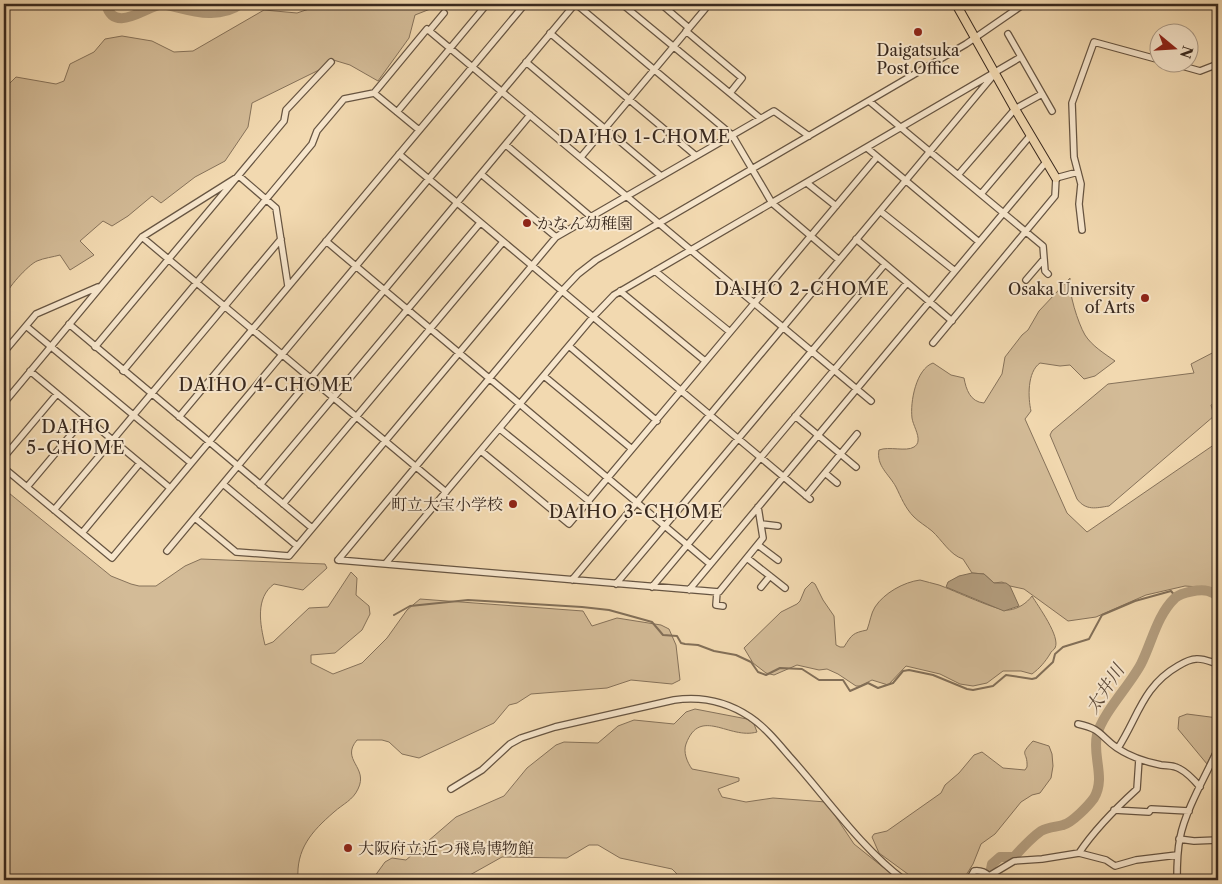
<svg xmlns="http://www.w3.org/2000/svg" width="1222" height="884" viewBox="0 0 1222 884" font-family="'Libre Caslon Text','Noto Serif JP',serif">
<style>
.green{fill:#d3bb97;stroke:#86725a}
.water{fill:#b39d7e;stroke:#826f58}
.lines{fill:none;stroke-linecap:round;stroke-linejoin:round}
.stream{stroke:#826f58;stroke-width:2}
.river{stroke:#b39d7e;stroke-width:10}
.minor-casing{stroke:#675542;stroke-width:8}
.major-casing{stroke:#39291e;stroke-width:10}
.minor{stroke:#f7e6cc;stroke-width:5.5}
.major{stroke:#f2d9b0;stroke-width:8}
.poi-dot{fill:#8f2418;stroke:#f7e6cc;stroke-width:2}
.labels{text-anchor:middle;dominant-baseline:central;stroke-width:4;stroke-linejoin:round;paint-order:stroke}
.poi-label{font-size:16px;fill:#39291e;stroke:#f7e6cc;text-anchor:start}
.neighbourhood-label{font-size:18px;letter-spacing:1px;fill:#39291e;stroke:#f7e6cc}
.water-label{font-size:18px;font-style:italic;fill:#5e4c3b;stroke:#f7e6cc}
</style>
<rect width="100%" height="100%" fill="#f2d9b0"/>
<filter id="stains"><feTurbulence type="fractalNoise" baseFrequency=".004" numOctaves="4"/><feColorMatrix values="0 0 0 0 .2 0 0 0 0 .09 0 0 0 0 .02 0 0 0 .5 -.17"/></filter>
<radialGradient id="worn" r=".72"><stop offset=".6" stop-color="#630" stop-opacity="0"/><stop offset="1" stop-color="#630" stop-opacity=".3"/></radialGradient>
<path class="green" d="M324,4H443L415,15L409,38L378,81L350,65L330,59L319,70L252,103L248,127L225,161L195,177L161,203L152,196L128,216L112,226L103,221L80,241L94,255L70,270L60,255C53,257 44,258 37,261C28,265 6,289 4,299V89L16,77L56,84L64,81L70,64L94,52L105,39L122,36L152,41L174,52L193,51L264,10L297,13Z
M1070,278C1068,292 1078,323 1085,335C1092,346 1105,354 1115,361L1095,376L1084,379L1070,365L1060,366L1040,363C1027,372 1028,398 1031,411L1025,419L1067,513L1087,532L1218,442V590L1213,588L1185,586L1146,595L1096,617L1068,621L1024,589L1010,586L1002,582L994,583L984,574L972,573L963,559C950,555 942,540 932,531C926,526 919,522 914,517C905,508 901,497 896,487C889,474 876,466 879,450C889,446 906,452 914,447C916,446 918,443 918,441C919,434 913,425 912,418C910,402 916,369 933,363L951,375L964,378C966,389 970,402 984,403L1002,374L1005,357L1022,335L1028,330L1039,311Z
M1218,350V401L1211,405L1214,416L1109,506C1096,508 1086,511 1077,499L1050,435L1052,431L1108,384L1194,373L1191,364Z
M4,489L111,576L131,584L139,586H156L185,566L201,559L325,564L327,568L303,590L274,584C255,598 260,624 265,645L273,642L309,608L328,607L351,572L357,578L356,595L369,606L370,614L362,630L335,653L311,655V663L333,674L362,663L387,638L407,610L420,599L583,611L592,626L617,618L661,625L669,629L676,645L680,680L672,684L631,680L607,688L531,694L517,703L509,705L494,723L419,758L402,754L389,742L382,740H357C340,760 369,767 358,789C353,800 343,804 334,812C311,832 296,849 298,880H4Z
M920,580C926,582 933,583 939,585C953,590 999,612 1009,610C1018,609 1027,603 1032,596C1038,606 1061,637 1055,648C1054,650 1051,651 1050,654C1045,662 1040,668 1032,674L1021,671H1003L987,683L973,686L960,684L940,674L906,666L888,685L872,680L860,686H856L838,674L827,669L819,670L797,665L774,675L766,673L753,663L744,648L781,612L797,604L800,601L805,589L812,582L815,584L823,600L834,616L836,645L840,647H844C852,634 853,633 867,630C870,622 871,613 875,607C884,593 904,582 920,580Z
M695,709L747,719L754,724L757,732C729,740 700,706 686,744C683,752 687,762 692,769L739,778V781L718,789L722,797L746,802L773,798L826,802L854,844L899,880H678V875L672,869L620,858L598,845H589L567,858L502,857L461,880H372L385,862L392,858L406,860L456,817L504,796L527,768L556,745L564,742L598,743L618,726L634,720L674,724L686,712Z
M1187,714L1218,718V741L1207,764L1178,729L1179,717Z
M1033,741L1049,746L1052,754L1053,766L1051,778L1040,793L1032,795L1021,802L995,834L981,844L973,864L963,880H916L879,853L872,837L874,834L887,831L941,793L945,785L959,773L974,755L982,752L1003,768L1025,770L1027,767C1028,750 1018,757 1033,741Z"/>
<path class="water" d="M972,573L984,574L994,583H1006L1010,586L1019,606L1004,611L946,587L948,582L959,576Z"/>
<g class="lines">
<path class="stream" d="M394,615L410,606L468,600L582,607L609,610L645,620L652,622L663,635L677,636L681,643L685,644L698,645L714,651L736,655L751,662L758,672L766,675L780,668L802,669L819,680H843L850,691L868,683L878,688L893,683L903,671L909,670L933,675L967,689L973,690L993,686L1006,675L1032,679L1036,678L1053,662L1055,654L1063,647L1089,639L1102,615L1135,601L1171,591L1176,597"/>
<path class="river" d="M106,4C114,35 146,6 163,4C190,10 217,21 241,4
M997,880L991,869L992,864L1000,857H1014C1022,848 1031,838 1041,831C1048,827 1056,827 1063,825C1072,823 1089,805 1094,798C1106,778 1092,756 1097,735C1102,714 1130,685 1141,664C1152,642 1157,615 1175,598C1182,592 1200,589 1208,591C1211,592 1215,594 1218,596"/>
<g class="minor-casing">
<path id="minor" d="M576,4L732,135L772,203L839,260
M622,4L760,118
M661,4L689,28
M429,31L444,13
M686,31L742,78L730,93
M550,33L695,155
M1008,34L1052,111
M526,62L661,176
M1168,62L1200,71L1218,64
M374,93L419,130
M869,101L1043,246L1045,271L1048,274
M397,112L487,4
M506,145L590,216
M867,148L979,242
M399,154L810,499
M581,157L705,9L699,4
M481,174L556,237
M958,175L1015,109L1042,94
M807,183L836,206
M981,194L1030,136
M880,211L955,271
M1082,230L1079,204L1081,184L1074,157L1072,103L1094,42L1160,60
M142,237L446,492
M856,239L952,321
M326,241L710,564
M655,271L730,332
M1026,280L1044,259
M620,291L705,361
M69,324L312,528
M26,326L191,463
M933,343L1055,196L1056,178L1078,172
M569,346L657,421
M95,347L284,121L286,110L331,62
M4,352L36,314L98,287
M30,371L170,488
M123,371L312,144L317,131L344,99L374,93L427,29L871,401
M544,376L632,449
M4,403L142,237L239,176L276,208L288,286
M795,416L856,467
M179,417L525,4
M500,429L589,501
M481,451L569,524L877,157
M4,457L57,394
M4,468L112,558L575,4
M825,473L837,483
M223,484L297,546
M260,485L480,223
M27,487L85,418
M806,496L857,434
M283,504L503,242
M54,510L281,239
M195,518L236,552L289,556L556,237L774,111L809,136
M761,524L778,526
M82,533L140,463
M758,545L778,560
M167,551L530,115
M747,558L785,588
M338,560L562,291L578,274L596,260L966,44L1024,4
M338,560L719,592L763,538L758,507
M386,563L593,317L614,295L1021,57
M572,580L992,77
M616,584L885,264
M652,587L907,283
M761,587L770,576
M689,590L1046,162
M717,592L716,605L723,606
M1078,724C1102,729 1100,736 1117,748C1129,756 1146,762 1161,765C1168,766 1174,765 1180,769C1188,773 1194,780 1200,787
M1118,748C1138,717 1143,686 1178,666C1183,663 1190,659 1196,659C1203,658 1211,662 1218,664
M451,789L482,770L510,744L521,738L555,727L674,700C701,696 726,701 750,717C765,727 778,743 790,757C826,797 861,848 904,880
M1114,810L1149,812L1151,809L1189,811
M1179,839L1194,841L1218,840
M1079,853L1106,860L1115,866L1136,860L1177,855
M969,880L974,871C981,870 985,872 989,876L1014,861L1042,859L1079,853C1095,829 1115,809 1137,789L1139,759
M1177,880C1177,866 1177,852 1180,838C1185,811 1206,775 1218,749"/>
</g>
<g class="major-casing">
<path id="major" d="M956,4L1015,109L1056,178"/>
</g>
<use href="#minor" class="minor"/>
<use href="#major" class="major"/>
</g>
<g class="poi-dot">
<circle cx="918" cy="32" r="5"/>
<circle cx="527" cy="223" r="5"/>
<circle cx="1145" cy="298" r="5"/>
<circle cx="513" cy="504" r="5"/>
<circle cx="348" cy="848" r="5"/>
</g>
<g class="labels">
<g class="poi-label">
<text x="918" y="50" text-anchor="middle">Daigatsuka<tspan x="918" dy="18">Post Office</tspan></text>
<text x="537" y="223">かなん幼稚園</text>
<text x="1135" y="289" text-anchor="end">Osaka University<tspan x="1135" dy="18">of Arts</tspan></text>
<text x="503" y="504" text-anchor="end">町立大宝小学校</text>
<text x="358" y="848">大阪府立近つ飛鳥博物館</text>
</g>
<g class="neighbourhood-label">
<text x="645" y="137">DAIHO 1-CHOME</text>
<text x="802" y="289">DAIHO 2-CHOME</text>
<text x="266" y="385">DAIHO 4-CHOME</text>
<text x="76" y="427">DAIHO<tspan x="76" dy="21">5-CHOME</tspan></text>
<text x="636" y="512">DAIHO 3-CHOME</text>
</g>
<g class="water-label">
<text transform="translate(1105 689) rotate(-57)">太井川</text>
</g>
</g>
<rect width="1222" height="884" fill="none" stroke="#f2d9b0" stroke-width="20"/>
<rect x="5" y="5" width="1212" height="874" fill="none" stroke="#39291e" stroke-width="2.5"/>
<rect x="10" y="10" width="1202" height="864" fill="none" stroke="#39291e"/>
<g transform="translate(1174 48) rotate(108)"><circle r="24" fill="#f7e6cc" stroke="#ab9a86"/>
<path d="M0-4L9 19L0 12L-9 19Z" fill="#8f2418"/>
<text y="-8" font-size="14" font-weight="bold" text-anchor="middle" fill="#39291e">N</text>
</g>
<rect width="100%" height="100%" filter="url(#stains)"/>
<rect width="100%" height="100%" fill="url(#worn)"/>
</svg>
